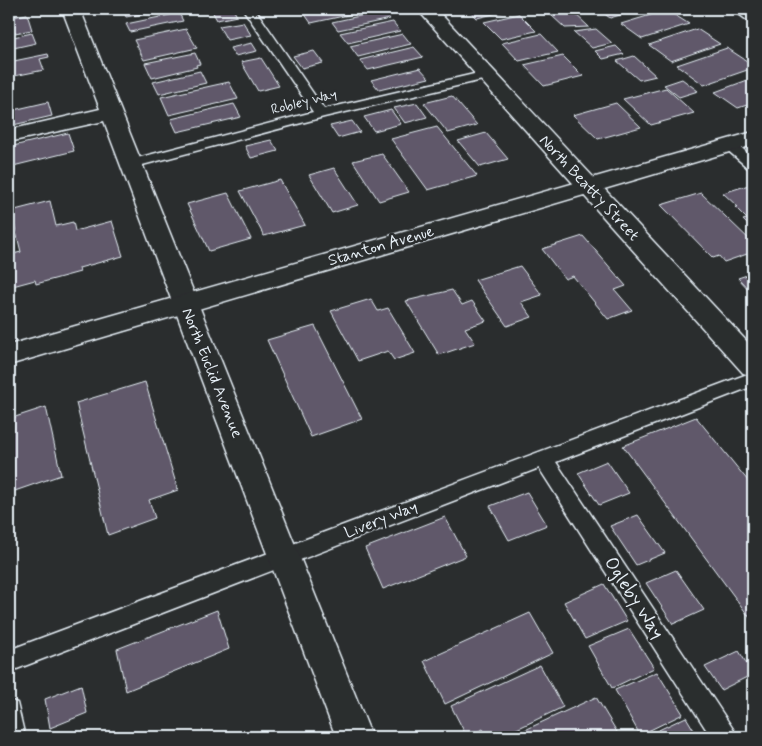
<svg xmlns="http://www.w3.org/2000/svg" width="762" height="746" viewBox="0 0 762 746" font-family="Mynerve,sans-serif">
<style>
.building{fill:#60596a;stroke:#e8f1f8}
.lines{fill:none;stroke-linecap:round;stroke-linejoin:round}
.service-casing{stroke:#e8f1f8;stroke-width:3}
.minor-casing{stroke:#e8f1f8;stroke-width:3}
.tertiary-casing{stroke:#e8f1f8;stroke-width:3}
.secondary-casing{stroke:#e8f1f8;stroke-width:3}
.service{fill:#2a2d2e;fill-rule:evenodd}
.minor{fill:#2a2d2e;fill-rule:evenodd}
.tertiary{fill:#2a2d2e;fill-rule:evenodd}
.secondary{fill:#2a2d2e;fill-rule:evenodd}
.labels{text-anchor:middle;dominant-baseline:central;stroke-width:5;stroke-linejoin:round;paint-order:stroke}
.far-street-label{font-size:14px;fill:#e8f1f8;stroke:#2a2d2e}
.street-label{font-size:16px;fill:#e8f1f8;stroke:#2a2d2e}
.near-street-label{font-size:19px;fill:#e8f1f8;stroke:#2a2d2e}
</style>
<rect width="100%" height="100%" fill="#2a2d2e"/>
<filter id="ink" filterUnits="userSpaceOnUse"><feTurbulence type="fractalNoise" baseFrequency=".02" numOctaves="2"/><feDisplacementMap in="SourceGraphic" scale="10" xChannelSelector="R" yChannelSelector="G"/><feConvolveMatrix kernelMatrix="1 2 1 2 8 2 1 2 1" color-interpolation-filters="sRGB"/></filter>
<g filter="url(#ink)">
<path class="building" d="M129,9H169L126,17L123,10Z
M211,9H233L237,16L217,20Z
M325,9H376L311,23L304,13Z
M468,9H514L477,18Z
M570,9L589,27L565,28L551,15Z
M598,9H640L610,18Z
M667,10L689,24L642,39L621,24Z
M383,11L390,19L338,30L332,22Z
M179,13L183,21L130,32L126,24Z
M27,14L32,30L9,34V18Z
M519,14L536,31L501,39L484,22Z
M243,22L251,35L227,40L219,26Z
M393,22L400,31L348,43L340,33Z
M186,29L197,48L144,60L134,40Z
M596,29L612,43L592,48L574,32Z
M697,29L720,44L671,61L649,45Z
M32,33L36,43L9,49V38Z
M403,34L411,44L358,57L350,46Z
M541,34L558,52L519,61L502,43Z
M252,43L257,51L235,56L230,48Z
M616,46L624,54L603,59L595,51Z
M414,47L423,57L368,70L360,60Z
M727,48L753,65V68L704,85L677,65Z
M314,51L323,63L302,68L293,56Z
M195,53L200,64L196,65L197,67L152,78L145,63Z
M48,54L49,57L40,59L44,70L9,77V62Z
M563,56L583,76L544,86L524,65Z
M634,56L656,76L639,80L617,61Z
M261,58L279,86L258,91L241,62Z
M420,68L429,78L379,90L371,80Z
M200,71L206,83L159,94L153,82Z
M753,78V103L738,108L715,92Z
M682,79L698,91L679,97L664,85Z
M229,82L238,99L169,115L161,97Z
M666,88L694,113L651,125L623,99Z
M452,96L477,125L448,133L424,103Z
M48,102L52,116L9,126V111Z
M417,103L427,117L405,123L394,108Z
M616,103L641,127L598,139L573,115Z
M234,104L241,117L177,132L171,119Z
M391,110L401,124L374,131L364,117Z
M352,121L360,132L338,138L330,126Z
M437,127L477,176L428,190L391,139Z
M68,133L74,151L9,167V147Z
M486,133L508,159L480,167L458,141Z
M271,140L278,151L251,158L245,146Z
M382,154L409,192L379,201L353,161Z
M334,168L358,205L332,213L309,175Z
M280,180L305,225L264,236L240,191Z
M752,184L753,185V230L743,220L747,219L735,207H738L723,193Z
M228,193L251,239L209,251L187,204Z
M701,193L753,243V252L724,262L719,256L713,258L661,205Z
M50,201L56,226L73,222L75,231L112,221L123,256L79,268L80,272L36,284L35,280L9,287V255L21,252L11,211Z
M583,236L626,286L615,290L632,310L608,319L573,276L565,279L542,249Z
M520,266L542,295L521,302L532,317L507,326L475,280Z
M753,273V294L738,278Z
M452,290L462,305L472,301L486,321L465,328L475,343L439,355L406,301Z
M371,299L378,311L388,308L415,353L394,360L388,351L358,361L331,311Z
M315,326L362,419L311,437L267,340Z
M145,382L178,490L149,500L155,518L108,535L76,403Z
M46,407L61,475L9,493V419Z
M696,417L753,487V622L623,446Z
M607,461L629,493L599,505L578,473Z
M527,492L547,525L509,540L490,506Z
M638,515L665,553L636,565L610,526Z
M445,517L466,556L383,589L365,548Z
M676,570L704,610L673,624L646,583Z
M604,584L627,621L585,639L564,602Z
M217,610L229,649L126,691L117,649Z
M530,613L553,653L445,704L424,661Z
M629,629L654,668L612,688L588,646Z
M739,651L753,674L721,690L705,667Z
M540,665L563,707L500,737H487L483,729L467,737L451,706Z
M657,672L683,714L640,735L615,690Z
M81,685L87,713L50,728L45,699Z
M596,697L620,737H510Z
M686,717L698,737H644Z"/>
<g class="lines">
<g class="service-casing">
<path id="service" d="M243,9H255L324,109L487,71L493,75L491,78L324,117L131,168L126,167L124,164L126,161L313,112Z
M730,141L735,142L753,158V169L748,168L725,148L723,145L725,142Z
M753,372V386L556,462L733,729L737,737H711L539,468L9,672V650Z
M9,700L17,703L25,737H9Z"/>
</g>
<g class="minor-casing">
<path id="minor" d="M62,9H80L372,737H336L104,121L9,142V130L100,109Z
M417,9H436L753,348V376L743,373Z"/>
</g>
<g class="tertiary-casing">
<path id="tertiary" d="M753,132V145L9,365V345Z"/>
</g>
<g class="secondary-casing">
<path id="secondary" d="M732,9H753V21L747,20Z"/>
</g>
<use href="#service" class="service"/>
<use href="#minor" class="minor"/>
<use href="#tertiary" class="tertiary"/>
<use href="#secondary" class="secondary"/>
</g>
</g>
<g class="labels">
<g class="far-street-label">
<text transform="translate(304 102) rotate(-14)">Robley Way</text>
</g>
<g class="street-label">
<text transform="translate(589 188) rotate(47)">North Beatty Street</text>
<text transform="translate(381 246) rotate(-16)">Stanton Avenue</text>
<text transform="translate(212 373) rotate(68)">North Euclid Avenue</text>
<text transform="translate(381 520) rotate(-21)">Livery Way</text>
</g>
<g class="near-street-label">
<text transform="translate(634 598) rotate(57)">Ogleby Way</text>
</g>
</g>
<rect width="762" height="746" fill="none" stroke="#2a2d2e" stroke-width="30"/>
<rect x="15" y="15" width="732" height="716" fill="none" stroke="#e8f1f8" stroke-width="2" filter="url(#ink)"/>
</svg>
